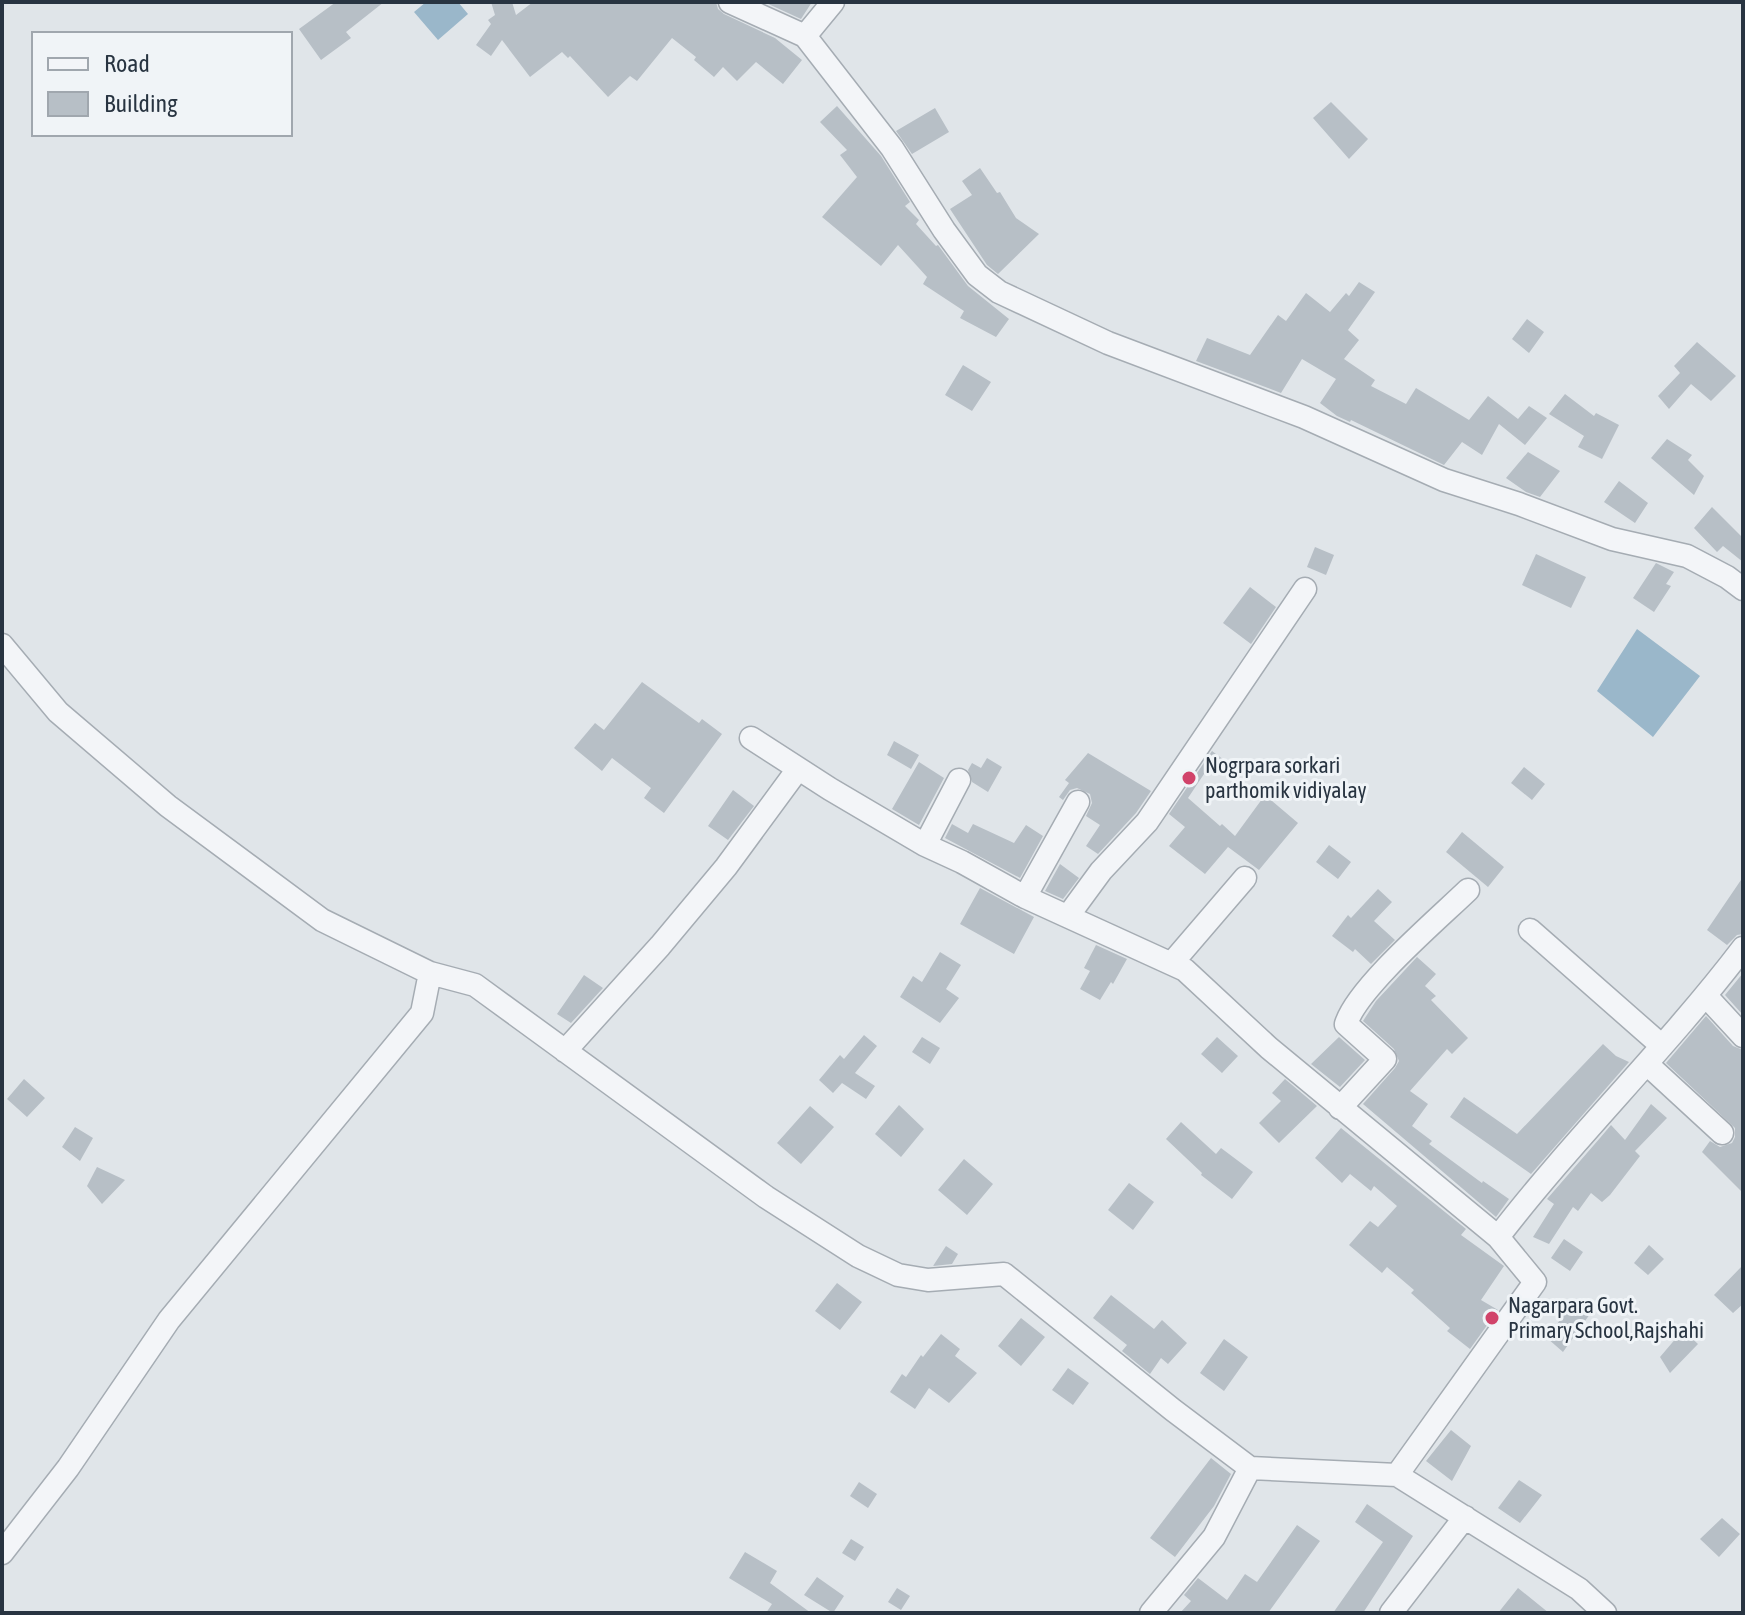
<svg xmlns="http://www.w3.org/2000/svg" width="1745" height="1615" viewBox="0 0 1745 1615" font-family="'Asap Condensed',sans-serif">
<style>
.water{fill:#9ab7ca}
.building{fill:#b7bfc6}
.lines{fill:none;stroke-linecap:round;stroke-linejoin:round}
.minor-casing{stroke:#a5acb3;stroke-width:25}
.minor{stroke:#f3f5f8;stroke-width:22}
.poi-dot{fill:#d1436a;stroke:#f0f4f7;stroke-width:3}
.labels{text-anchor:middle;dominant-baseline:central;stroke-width:6;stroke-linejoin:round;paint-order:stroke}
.poi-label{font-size:22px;fill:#283441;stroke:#f0f4f7;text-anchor:start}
</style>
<rect width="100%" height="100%" fill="#e0e5e9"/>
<path class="water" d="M426,2H458L468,14L438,40L414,12Z
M1637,629L1700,676L1653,737L1597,691Z"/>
<path class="building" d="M336,2H384L346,32L351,38L321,60L299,29Z
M491,2H512L516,15L533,2H716L718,9L724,14L775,38L802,60L783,84L756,62L737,81L723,67L714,77L694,60L696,57L672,38L637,81L630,76L608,97L570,56L568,58L562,52L530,77L502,40L491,56L476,45L491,24L488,20L495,15Z
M764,2H812L801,19Z
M1331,102L1368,139L1349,159L1313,118Z
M837,106L881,156L910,202L905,206L919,220L916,224L936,246L938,245L968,286L1009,319L996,337L960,318L964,311L923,284L927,277L898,245L881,266L822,217L857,177L840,155L847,150L820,122Z
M935,108L949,132L912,154L896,131Z
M980,168L997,193L1000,192L1016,218L1039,234L998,274L987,265L950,209L972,195L962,181Z
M1359,282L1375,292L1348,330L1359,340L1344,359L1375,380L1371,386L1406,404L1416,388L1469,420L1488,396L1518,419L1529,406L1547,418L1525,445L1499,424L1482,455L1462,442L1444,465L1351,420L1350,422L1337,416L1320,403L1336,379L1302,359L1281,393L1196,361L1207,338L1250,355L1278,315L1286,321L1306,293L1330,312L1346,293L1349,296Z
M1527,319L1544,332L1529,353L1512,339Z
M1697,342L1736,376L1711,401L1691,384L1669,409L1658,396L1680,373L1674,366Z
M963,365L991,382L972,411L945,395Z
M1565,394L1594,416L1596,413L1619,425L1602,459L1578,447L1584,436L1549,414Z
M1667,439L1692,455L1688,460L1704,476L1694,495L1651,458Z
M1528,452L1560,471L1540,497L1526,492L1506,478Z
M1619,481L1648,503L1635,523L1604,502Z
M1712,507L1743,538V562L1723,546L1717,552L1694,528Z
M1315,547L1334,555L1326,575L1307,567Z
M1536,554L1586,577L1571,608L1522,585Z
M1656,563L1674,572L1666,584L1671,586L1654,612L1633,598Z
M1250,587L1276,607L1251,644L1223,623Z
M642,682L699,723L702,719L722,734L664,813L644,798L651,788L612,758L602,771L574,748L595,723L604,730Z
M894,741L919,755L911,769L887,755Z
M1212,751L1224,760L1213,775L1206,771L1188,798L1220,826L1222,824L1235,836L1265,795L1298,823L1259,870L1228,847L1205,874L1169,846L1185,827L1169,814Z
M1088,753L1151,791L1136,813L1098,854L1086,846L1100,825L1086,816L1092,803L1090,794L1077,788L1070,790L1063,800L1059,797L1069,783L1065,780Z
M987,758L1002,767L988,792L972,782L968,770L972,763L981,768Z
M919,762L944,778L919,825L892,809Z
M1524,767L1545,784L1532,800L1511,783Z
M733,790L754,806L728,840L708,826Z
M952,824L968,833L973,824L1014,843L1026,825L1043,836L1020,878L945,838Z
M1462,832L1504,867L1488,887L1446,852Z
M1329,845L1351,862L1338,879L1316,862Z
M1060,864L1079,878L1063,899L1045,891Z
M1743,877V934L1737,935L1727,945L1707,930Z
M980,888L1034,917L1014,954L960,924Z
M1378,889L1392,902L1374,921L1395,940L1371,964L1355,949L1353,952L1332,936L1348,915L1351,918Z
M1096,945L1127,959L1113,984L1111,982L1100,1000L1080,989L1090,971L1084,968Z
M940,952L961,965L946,989L959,998L940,1023L900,997L913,976L922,982Z
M1417,957L1436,974L1425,986L1436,996L1431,1000L1468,1038L1452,1054L1447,1049L1410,1091L1428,1104L1412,1126L1432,1141L1429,1144L1482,1183L1483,1181L1509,1199L1496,1217L1363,1104L1395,1068L1399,1061L1394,1049L1363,1021L1376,1001Z
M1743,973V1015L1725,995Z
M584,975L603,988L571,1023L557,1014Z
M1706,1016L1733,1046L1743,1050V1193L1702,1152L1710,1141L1720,1147L1732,1143L1735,1137V1128L1666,1063Z
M864,1035L877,1046L855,1073L875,1086L866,1099L842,1083L833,1093L819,1080L840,1055L844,1059Z
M922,1037L940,1048L930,1064L912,1052Z
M1217,1037L1238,1056L1222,1073L1201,1054Z
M1339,1037L1365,1060L1340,1087L1311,1064Z
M1603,1044L1616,1056L1629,1062L1531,1174L1450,1117L1464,1097L1517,1134Z
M24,1079L45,1098L27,1117L7,1099Z
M1285,1079L1317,1106L1279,1143L1259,1123L1281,1101L1272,1093Z
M1651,1104L1667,1118L1635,1151L1640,1156L1610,1195L1602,1202L1591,1193L1578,1211L1573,1207L1549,1244L1533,1237L1554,1204L1547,1199L1600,1138L1611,1125L1625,1140Z
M899,1105L924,1129L901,1157L875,1134Z
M810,1106L834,1127L801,1164L777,1143Z
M1181,1122L1216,1154L1221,1148L1253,1172L1232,1199L1201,1175L1202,1173L1166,1139Z
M75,1127L93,1138L80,1161L62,1147Z
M1341,1128L1466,1229L1461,1235L1504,1266L1481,1300L1498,1310L1470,1349L1447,1331L1450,1328L1411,1293L1414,1290L1387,1267L1382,1273L1349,1245L1370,1221L1378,1227L1397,1206L1374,1186L1371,1191L1350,1174L1342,1183L1315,1158Z
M964,1159L993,1184L967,1215L938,1190Z
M97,1167L125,1180L102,1204L87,1186Z
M1129,1183L1154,1202L1133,1230L1108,1210Z
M1564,1239L1583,1252L1570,1271L1551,1258Z
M1649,1245L1664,1259L1648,1275L1634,1263Z
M946,1246L958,1254L952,1264L933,1266Z
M1743,1265V1304L1733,1313L1714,1295Z
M837,1283L862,1302L840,1330L815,1311Z
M1111,1295L1154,1329L1162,1320L1187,1343L1168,1364L1161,1358L1150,1374L1122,1351L1127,1345L1093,1318Z
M1573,1302L1590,1314L1563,1352L1547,1338Z
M1021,1318L1045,1337L1021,1366L998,1346Z
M1683,1330L1698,1344L1670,1373L1660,1357Z
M941,1334L960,1349L955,1356L977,1373L949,1403L929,1388L915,1409L890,1392L902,1374L906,1377L921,1355L923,1357Z
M1224,1339L1248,1357L1224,1391L1200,1373Z
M1068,1368L1089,1383L1073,1405L1052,1390Z
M1451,1430L1471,1446L1452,1481L1426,1461Z
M1211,1458L1231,1474L1214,1506L1175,1557L1150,1538Z
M1519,1480L1542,1495L1520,1523L1498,1508Z
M859,1482L877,1494L868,1508L850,1496Z
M1367,1504L1413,1536L1363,1613H1333L1383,1542L1355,1522Z
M1722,1518L1740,1534L1719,1557L1700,1539Z
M1297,1525L1320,1541L1268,1613H1180L1191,1601L1184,1595L1198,1578L1227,1600L1245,1574L1257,1582Z
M851,1539L864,1547L855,1561L842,1553Z
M745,1552L777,1571L770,1583L811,1613H766L772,1604L729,1578Z
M817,1577L844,1596L833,1613L804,1595Z
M897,1588L910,1596L901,1610L888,1602Z
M1518,1588L1549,1613H1498Z"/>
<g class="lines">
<g class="minor-casing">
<path id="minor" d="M730,2L805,36
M833,2L805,36L892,148L944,230L977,275L999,292L1108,343L1304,417L1444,480L1519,504L1612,539L1687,556L1727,577L1743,589
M2,645L58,712L168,806L322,920L430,973
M751,738L830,789L925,845L962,862L1025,897L1185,970L1269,1048L1498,1237
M925,845L959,780
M1025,897L1078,802
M1068,916L1101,871L1147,822L1305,589
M1530,930L1662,1046
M1172,963L1245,878
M1706,996L1743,1036
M565,1051L660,946L726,867L798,769
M1647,1064L1722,1133
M1340,1108L1385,1059L1346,1024C1357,988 1438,919 1468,890
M1397,1475L1535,1282L1498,1237C1575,1137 1666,1049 1743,948
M2,1553L68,1468L169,1320L422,1013L430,973L475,985L766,1197L858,1256L898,1275L928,1280L1004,1274L1173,1410L1250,1468L1397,1475L1579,1589L1605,1613
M1151,1613L1214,1537L1250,1468
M1391,1613L1465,1517"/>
</g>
<use href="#minor" class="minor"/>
</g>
<g class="poi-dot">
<circle cx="1189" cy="778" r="8"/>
<circle cx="1492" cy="1318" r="8"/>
</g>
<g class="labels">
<g class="poi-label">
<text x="1205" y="765">Nogrpara sorkari<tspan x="1205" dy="25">parthomik vidiyalay</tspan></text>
<text x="1508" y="1305">Nagarpara Govt.<tspan x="1508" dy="25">Primary School,Rajshahi</tspan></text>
</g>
</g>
<rect width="1745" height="1615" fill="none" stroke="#283441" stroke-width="8"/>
<rect x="32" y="32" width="260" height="104" fill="#f0f4f7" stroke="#a0a7ae" stroke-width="2"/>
<rect x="48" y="58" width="40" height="12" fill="#f3f5f8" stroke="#a0a7ae" stroke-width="2"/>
<text x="104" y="72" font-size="24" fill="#283441">Road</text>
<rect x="48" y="92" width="40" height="24" fill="#b7bfc6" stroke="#a0a7ae" stroke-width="2"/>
<text x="104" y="112" font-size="24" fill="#283441">Building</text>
</svg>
